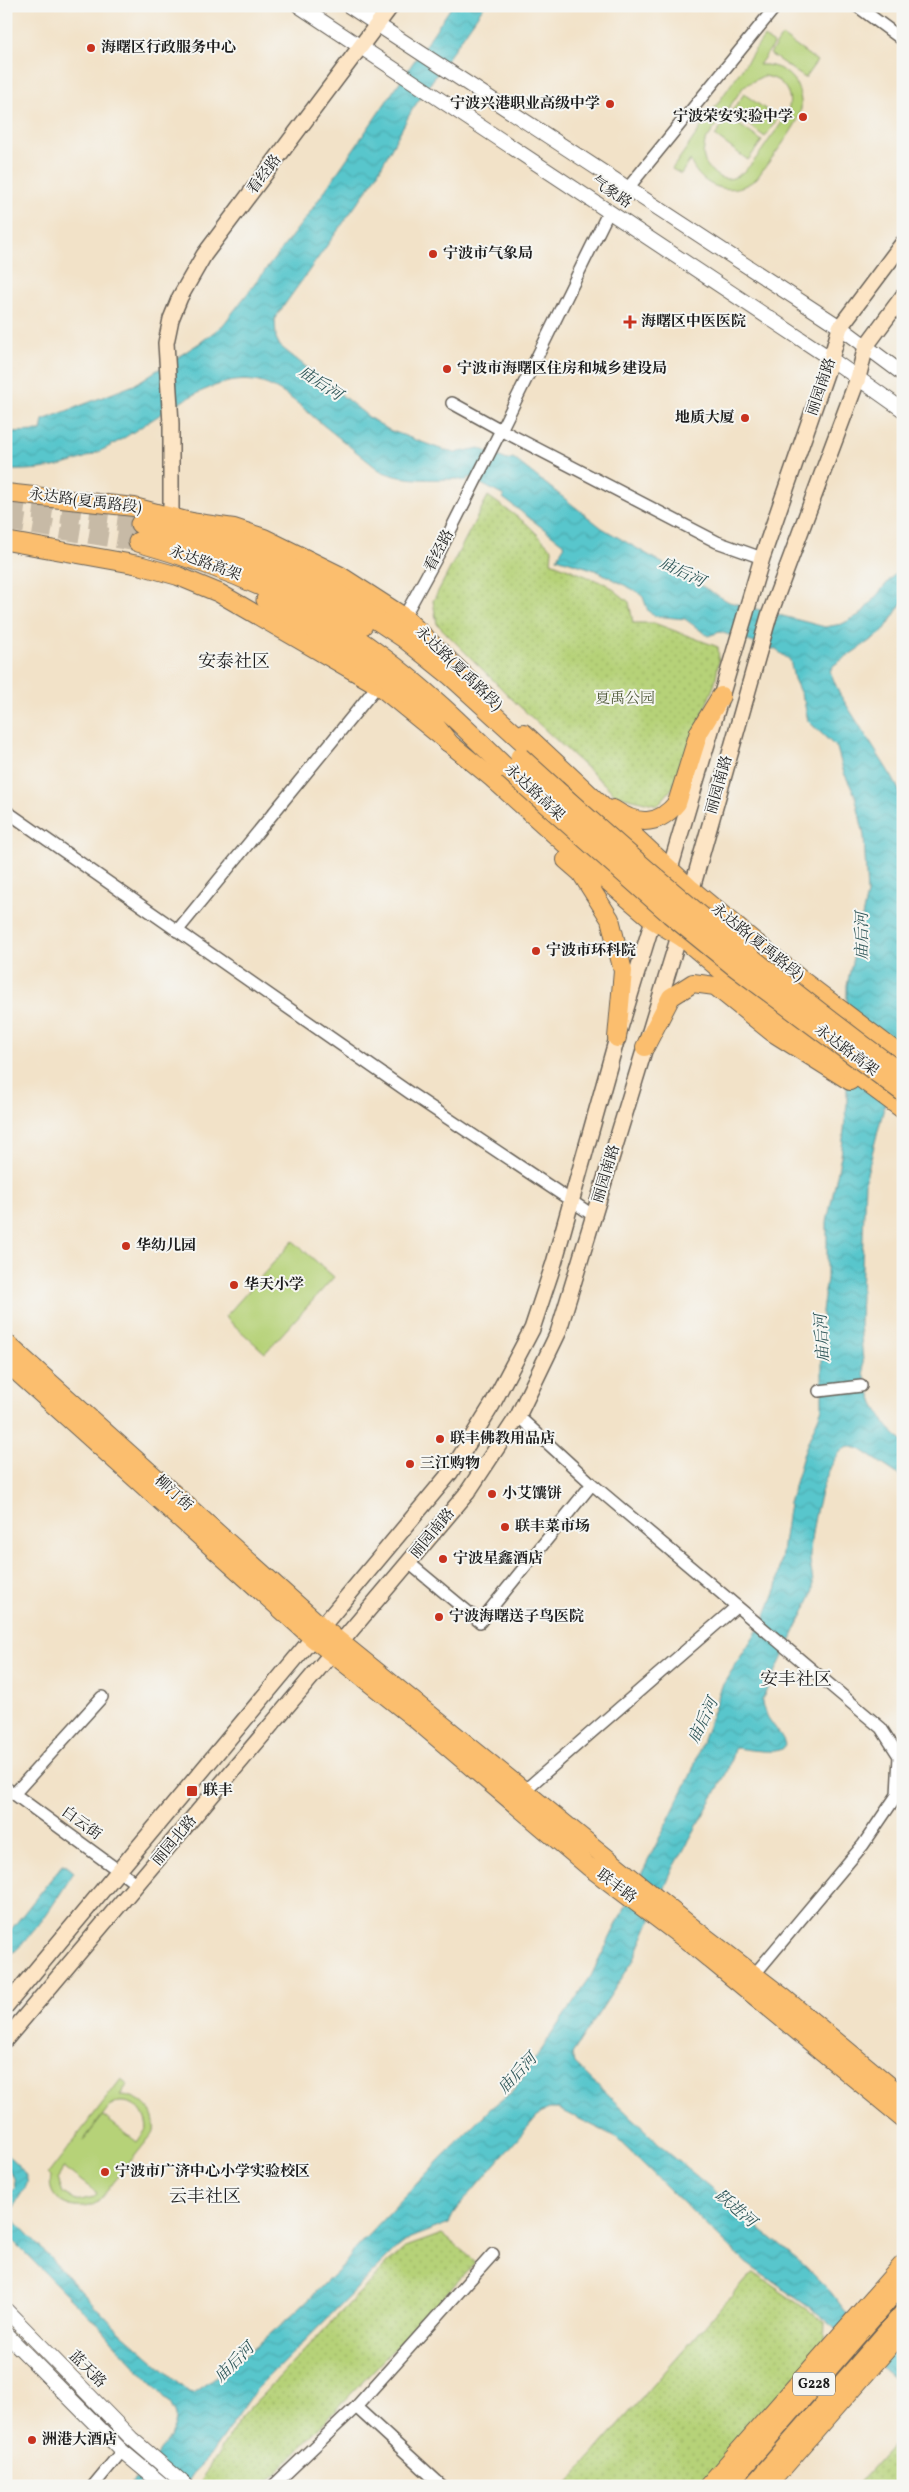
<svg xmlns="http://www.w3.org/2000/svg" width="909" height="2492" viewBox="0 0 909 2492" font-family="Vollkorn,'Noto Serif SC',serif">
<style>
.grass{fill:#b6d278;stroke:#69774a;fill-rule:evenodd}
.park{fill:url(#park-dots);stroke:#69774a}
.water{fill:url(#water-waves);stroke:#3a7174}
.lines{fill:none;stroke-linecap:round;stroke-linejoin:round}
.trunk-tunnel{stroke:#c7baa6;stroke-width:19;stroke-dasharray:19 9;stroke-linecap:butt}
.minor-casing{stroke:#676158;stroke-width:14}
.tertiary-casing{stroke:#676158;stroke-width:16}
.secondary-casing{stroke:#676158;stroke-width:18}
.primary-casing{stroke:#676158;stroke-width:20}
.trunk-casing{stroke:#676158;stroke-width:21}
.minor{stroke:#fff;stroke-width:11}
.tertiary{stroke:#fff;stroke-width:14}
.secondary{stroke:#fde5c5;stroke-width:15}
.primary{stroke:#fbbe6e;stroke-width:18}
.trunk{stroke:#fbbe6e;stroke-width:19}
.trunk-bridge-casing{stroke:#676158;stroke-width:21;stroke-linecap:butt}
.trunk-bridge{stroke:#fbbe6e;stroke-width:19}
.poi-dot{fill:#c8321e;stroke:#f6f6f2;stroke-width:2}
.labels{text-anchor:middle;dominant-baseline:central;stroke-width:4;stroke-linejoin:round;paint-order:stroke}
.shield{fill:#f6f6f2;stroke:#5d5d5c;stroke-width:1}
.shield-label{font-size:14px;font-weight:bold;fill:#1c1c1c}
.poi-label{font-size:15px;font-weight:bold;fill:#1c1c1c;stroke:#f6f6f2;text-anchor:start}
.street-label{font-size:15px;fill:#1c1c1c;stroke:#f6f6f2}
.park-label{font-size:15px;fill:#525c3c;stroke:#f6f6f2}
.water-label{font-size:16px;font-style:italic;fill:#31585a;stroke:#f6f6f2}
.quarter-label{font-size:18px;fill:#1c1c1c;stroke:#f6f6f2}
</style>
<defs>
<pattern id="park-dots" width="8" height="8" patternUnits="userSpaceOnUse" patternTransform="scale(1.25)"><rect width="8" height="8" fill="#b6d278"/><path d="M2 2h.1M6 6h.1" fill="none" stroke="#9cb467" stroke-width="1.8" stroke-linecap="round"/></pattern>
<pattern id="water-waves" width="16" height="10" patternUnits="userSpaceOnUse" patternTransform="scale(1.25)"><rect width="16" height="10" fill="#58c6cc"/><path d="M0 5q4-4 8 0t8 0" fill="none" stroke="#4caaaf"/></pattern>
</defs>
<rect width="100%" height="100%" fill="#f6f6f2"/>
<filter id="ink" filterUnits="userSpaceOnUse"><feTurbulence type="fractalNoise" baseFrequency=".02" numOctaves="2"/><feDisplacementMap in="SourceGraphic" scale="10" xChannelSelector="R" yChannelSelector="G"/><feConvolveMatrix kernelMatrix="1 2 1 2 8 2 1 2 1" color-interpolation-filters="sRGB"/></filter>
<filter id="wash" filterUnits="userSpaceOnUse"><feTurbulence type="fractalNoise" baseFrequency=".0096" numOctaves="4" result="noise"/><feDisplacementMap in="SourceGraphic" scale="20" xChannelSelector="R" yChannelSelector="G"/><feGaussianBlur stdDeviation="1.12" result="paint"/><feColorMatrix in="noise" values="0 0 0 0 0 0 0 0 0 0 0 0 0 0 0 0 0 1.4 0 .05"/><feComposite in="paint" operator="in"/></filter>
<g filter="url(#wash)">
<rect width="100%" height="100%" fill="#f2e2c8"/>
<path class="grass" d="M782,36L817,61L805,78L770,54Z
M764,37L774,44L759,65C771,64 783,68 791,77C800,86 804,105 799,117C791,135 769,161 757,178C734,198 701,189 690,160L681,174L672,169ZM763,76C773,77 780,80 786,89C798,108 777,128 767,143C752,165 728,200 705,162L703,154L705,142L744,86Z
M744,94L778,118L765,137L731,112Z
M728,117L762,141L748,160L715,136Z
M293,1241L334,1277L265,1353L225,1317Z
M121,2079L128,2084L120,2095C140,2095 157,2111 154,2132L98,2202C79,2215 45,2203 51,2177L48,2174ZM119,2102C136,2101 145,2112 147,2128L137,2142L103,2116L83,2141L109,2107ZM63,2167L97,2193L94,2197L76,2201L63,2193L58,2179Z"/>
<path class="park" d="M488,496L527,524L552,549L551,562L608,585L629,602L633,623H654L718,647L719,660L715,683L673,787L658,805L616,795L516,703L437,624L433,601Z
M442,2234L476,2262L264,2486H198L242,2416L386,2265L406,2247Z
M754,2273L826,2323L825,2343L701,2486H565L747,2278Z
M903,2433V2486H856Z"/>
<path class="water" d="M452,6H484L412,110L374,180L275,318L276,338L280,346L370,418L389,430L446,451L455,453L479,448L507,460L513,458L602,528L729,602L825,627L842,624L861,614L903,564V601L883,632L834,665L830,671L839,693L892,777L899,790L903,829V907L899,966V976L903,980V1034L865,1181L860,1324L864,1373L874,1404L887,1426L903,1442V1478L860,1449L847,1446C823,1461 809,1534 810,1561C811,1573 815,1583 812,1595L762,1700C760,1727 829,1762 736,1748L734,1749L727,1772L673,1869L633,1961L572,2054L574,2063L670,2154L805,2266L830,2291L846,2312L903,2359V2386L820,2315L746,2263L614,2136L559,2109H549L540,2113L455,2211L449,2223L410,2238L397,2248L256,2390L209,2457L192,2474L184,2486H130C144,2469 174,2440 176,2419C177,2413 173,2409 171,2404L122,2352L100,2326L90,2318L6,2234V2197L15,2187L14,2178L6,2166V2154C45,2188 20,2182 12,2214L16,2222L115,2327L189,2392L193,2393C241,2361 285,2323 326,2282C336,2272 347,2264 353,2251L443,2156L491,2108L513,2091L591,1976L691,1774L722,1686L764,1620L777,1587L789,1503L805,1449L822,1408V1311L827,1278V1222L841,1156L847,1104V985L867,894L864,836L855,795L844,773L837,748L808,721L804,701L794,679L790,660L776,650L720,632L708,636L685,619L655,616L648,611L643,597L636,591L595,570L557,558L565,545L503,498L504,496L468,477L466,482L458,479C431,479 403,482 379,470C359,454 338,437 317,420C302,407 287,393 268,385C214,362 146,431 98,452C66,467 41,471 6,470V432L41,431L43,420L134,385L201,342L223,325L308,215Z
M62,1865L67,1866L74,1872C55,1902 34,1937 6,1959V1936Z"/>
</g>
<g filter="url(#ink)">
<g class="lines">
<path class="trunk-tunnel" d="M6,507L140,524
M6,521L138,542"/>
<g class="minor-casing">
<path id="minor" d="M857,6L903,40
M628,188L776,6
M609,211L501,430L717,542L762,558
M404,617L439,553L501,430L452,403
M6,811L410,1093L594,1216
M177,931L378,685
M819,1391L861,1386
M518,1416L592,1484L881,1728L899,1756L897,1795L863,1845L754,1975
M409,1563L480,1622L592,1484
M6,1788L138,1885
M525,1790L736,1607
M14,1794L102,1697
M356,2407L442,2486
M93,2486L122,2451
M273,2486L356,2407L493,2254"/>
</g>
<g class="tertiary-casing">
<path id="tertiary" d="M299,6L831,359L903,410
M349,6L840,327L903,374
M6,2310L131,2438L187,2486
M6,2334L122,2451L164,2486"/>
</g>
<g class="secondary-casing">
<path id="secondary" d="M171,515V424L166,343L171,319L180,297L204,255L391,6
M667,879L762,558L831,359L840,327L903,243
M689,899L769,616L858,378L866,346L903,296
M6,2006L450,1473L492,1405L532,1329L554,1263L617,1038L656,910
M6,2039L467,1493L518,1416L558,1333L682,926"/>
</g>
<g class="primary-casing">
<path id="primary" d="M6,493L134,507L190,522L234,528L264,538L339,575L404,617L489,699
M6,541L139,565L178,576L219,593L378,685L492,778L583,860L653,920L691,943
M524,733L691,889L799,978L903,1057
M613,809C638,826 658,826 677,803L699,732L721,696
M566,860L581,873L610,919L623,971L617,1038
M645,1047L671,997L693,983L715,986L772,1032L850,1081
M6,1343L323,1628L697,1931L784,1998L903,2097
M6,1362L314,1639L414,1718L588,1866L693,1945L903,2118
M708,2486L903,2264
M767,2486L903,2331"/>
</g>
<g class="trunk-casing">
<path id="trunk" d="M190,522L263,553L329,588L404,638L450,675L528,746L553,781
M140,524C220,547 292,582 363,625
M138,542C223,566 310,602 381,656C427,690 468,731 508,770
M266,600L369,662L416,702L448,742
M680,935L764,1006L903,1109
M726,2486L903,2282
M753,2486L903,2314"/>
</g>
<use href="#minor" class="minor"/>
<use href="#tertiary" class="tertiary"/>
<use href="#secondary" class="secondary"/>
<use href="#primary" class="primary"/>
<use href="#trunk" class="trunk"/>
<g class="trunk-bridge-casing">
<path id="trunk-bridge" d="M520,757C642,869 769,977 903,1075
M508,770L670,914L734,966L903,1092"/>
</g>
<use href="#trunk-bridge" class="trunk-bridge"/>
</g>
</g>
<g class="poi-dot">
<circle cx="91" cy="48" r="5"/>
<circle cx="610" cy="104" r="5"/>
<circle cx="803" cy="117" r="5"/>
<circle cx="433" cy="254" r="5"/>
<path d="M627.5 314.5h5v5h5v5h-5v5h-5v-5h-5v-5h5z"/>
<circle cx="447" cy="369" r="5"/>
<circle cx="745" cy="418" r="5"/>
<circle cx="536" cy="951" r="5"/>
<circle cx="126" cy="1246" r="5"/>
<circle cx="234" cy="1285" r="5"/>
<circle cx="440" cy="1439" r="5"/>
<circle cx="410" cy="1464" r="5"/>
<circle cx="492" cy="1494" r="5"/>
<circle cx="505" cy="1527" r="5"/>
<circle cx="443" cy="1559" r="5"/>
<circle cx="439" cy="1617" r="5"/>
<rect x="186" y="1785" width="12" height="12" rx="2.5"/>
<circle cx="105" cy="2172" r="5"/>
<circle cx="32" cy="2440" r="5"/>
</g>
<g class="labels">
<rect class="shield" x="793" y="2372.5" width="42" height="23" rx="4"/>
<g class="shield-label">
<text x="814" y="2384">G228</text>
</g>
<g class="poi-label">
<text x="101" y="48">海曙区行政服务中心</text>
<text x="600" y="104" text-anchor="end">宁波兴港职业高级中学</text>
<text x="793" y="117" text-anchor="end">宁波荣安实验中学</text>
<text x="443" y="254">宁波市气象局</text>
<text x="641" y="322">海曙区中医医院</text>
<text x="457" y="369">宁波市海曙区住房和城乡建设局</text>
<text x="735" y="418" text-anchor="end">地质大厦</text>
<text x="546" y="951">宁波市环科院</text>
<text x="136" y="1246">华幼儿园</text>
<text x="244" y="1285">华天小学</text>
<text x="450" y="1439">联丰佛教用品店</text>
<text x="420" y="1464">三江购物</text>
<text x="502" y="1494">小艾馕饼</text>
<text x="515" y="1527">联丰菜市场</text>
<text x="453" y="1559">宁波星鑫酒店</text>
<text x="449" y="1617">宁波海曙送子鸟医院</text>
<text x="203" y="1791">联丰</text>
<text x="115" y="2172">宁波市广济中心小学实验校区</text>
<text x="42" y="2440">洲港大酒店</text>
</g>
<g class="street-label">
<text transform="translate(265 175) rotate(-53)">看经路</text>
<text transform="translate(611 193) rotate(34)">气象路</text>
<text transform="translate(822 387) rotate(-71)">丽园南路</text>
<text transform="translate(85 502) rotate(7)">永达路(夏禹路段)</text>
<text transform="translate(440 551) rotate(-62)">看经路</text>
<text transform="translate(205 564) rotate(20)">永达路高架</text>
<text transform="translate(458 669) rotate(44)">永达路(夏禹路段)</text>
<text transform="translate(720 785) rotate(-74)">丽园南路</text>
<text transform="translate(534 793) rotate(43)">永达路高架</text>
<text transform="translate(757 943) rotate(39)">永达路(夏禹路段)</text>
<text transform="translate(846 1051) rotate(37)">永达路高架</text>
<text transform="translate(607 1174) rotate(-73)">丽园南路</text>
<text transform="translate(173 1494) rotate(42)">柳汀街</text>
<text transform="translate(433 1534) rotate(-50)">丽园南路</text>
<text transform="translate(81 1824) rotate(36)">白云街</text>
<text transform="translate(175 1841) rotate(-50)">丽园北路</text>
<text transform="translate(616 1887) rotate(37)">联丰路</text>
<text transform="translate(87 2370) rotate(45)">蓝天路</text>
</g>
<g class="park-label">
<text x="625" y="699">夏禹公园</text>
</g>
<g class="water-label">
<text transform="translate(320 384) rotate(34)">庙后河</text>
<text transform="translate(682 573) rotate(26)">庙后河</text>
<text transform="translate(863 936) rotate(-90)">庙后河</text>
<text transform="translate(823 1338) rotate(-93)">庙后河</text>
<text transform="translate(704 1721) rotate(-64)">庙后河</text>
<text transform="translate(518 2074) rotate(-47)">庙后河</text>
<text transform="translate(735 2209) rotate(41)">跃进河</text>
<text transform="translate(235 2363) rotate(-45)">庙后河</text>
</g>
<g class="quarter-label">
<text x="234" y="662">安泰社区</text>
<text x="796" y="1680">安丰社区</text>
<text x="205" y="2197">云丰社区</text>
</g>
</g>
<rect width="909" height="2492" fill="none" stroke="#f6f6f2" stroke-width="25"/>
</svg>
